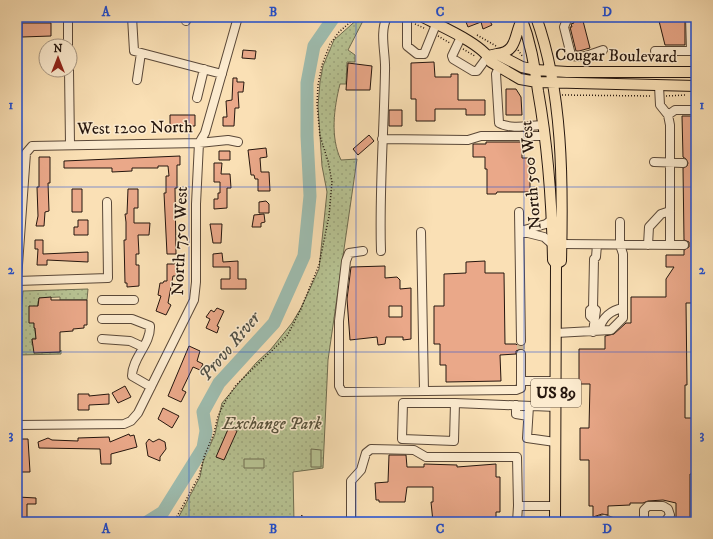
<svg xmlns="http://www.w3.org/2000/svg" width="713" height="539" viewBox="0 0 713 539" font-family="'IM FELL DW Pica',serif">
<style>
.green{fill:url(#green-dots);stroke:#6e6c50}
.pitch{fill:#b7c393;stroke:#6e6c50}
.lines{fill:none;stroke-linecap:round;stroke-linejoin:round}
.river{stroke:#9ebdb0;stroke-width:13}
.building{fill:#eaa889;stroke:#25160e;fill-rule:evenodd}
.minor-tunnel{stroke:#cfb894;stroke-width:8;stroke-dasharray:8 4;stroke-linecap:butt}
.minor-casing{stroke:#5a4838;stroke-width:10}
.major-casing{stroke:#25160e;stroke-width:12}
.path{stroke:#25160e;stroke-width:1.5;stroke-dasharray:1 2;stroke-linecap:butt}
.minor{stroke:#fcebcf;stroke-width:8}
.major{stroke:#fae0b5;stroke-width:10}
.grid{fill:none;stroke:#1d4ed8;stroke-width:1;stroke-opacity:0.55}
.labels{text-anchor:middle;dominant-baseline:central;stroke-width:3;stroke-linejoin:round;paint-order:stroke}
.shield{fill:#fcebcf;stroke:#665648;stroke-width:1}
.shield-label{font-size:16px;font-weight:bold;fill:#25160e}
.street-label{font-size:17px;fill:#25160e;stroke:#fcebcf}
.park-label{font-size:17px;font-style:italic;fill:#58533d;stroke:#fcebcf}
.water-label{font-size:18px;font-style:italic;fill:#4f5047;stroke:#fcebcf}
.neatline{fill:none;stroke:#1d4ed8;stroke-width:1.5}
.grid-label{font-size:13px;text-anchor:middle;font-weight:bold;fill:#1d4ed8}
</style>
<defs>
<pattern id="green-dots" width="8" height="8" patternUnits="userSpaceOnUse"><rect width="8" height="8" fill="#b7c393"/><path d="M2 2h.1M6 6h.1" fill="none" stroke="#9da77e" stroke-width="1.8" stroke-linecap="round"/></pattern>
</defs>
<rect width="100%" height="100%" fill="#fae0b5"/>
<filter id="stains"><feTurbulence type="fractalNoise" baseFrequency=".005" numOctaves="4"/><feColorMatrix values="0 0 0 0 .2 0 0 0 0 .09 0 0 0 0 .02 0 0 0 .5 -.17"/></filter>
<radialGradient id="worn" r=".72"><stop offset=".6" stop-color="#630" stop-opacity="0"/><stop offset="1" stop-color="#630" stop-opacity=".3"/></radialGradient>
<path class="green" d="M360,17H365L348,50L355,55V62H347L346,84H340C334,108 330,137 341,160L357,159L328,360L323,468L293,472L294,522H176L200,477L203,462L215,434L222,403L256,363L271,349L292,323L301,308L319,269L327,192L322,166L318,106L320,82L323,66L334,40Z
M88,289L87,300H60V297L39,298L34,323L36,339H32V345H34V352H60L61,350V354L18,355L23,291Z"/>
<path class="pitch" d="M311,449L321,450V467H311Z
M244,459H264V468H244Z"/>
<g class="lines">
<path class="river" d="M147,522L163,512L203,448L206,431L203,412L219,383L274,323L304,256L310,196L307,136V83L314,46L334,17"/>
</g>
<path class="building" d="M464,17H493L489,19L492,25L483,29L481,22L468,27Z
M658,17H685V45H665Z
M579,19L580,22L583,21L590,48L579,51H576L570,27H572L571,24L574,23L573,21Z
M22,23H51V36L22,37Z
M243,50L256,51L255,59L242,58Z
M434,62L435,77H451V74H458V100H485V115H466V109H435V121H416V99H411V63Z
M348,63L372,66L370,90H346Z
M233,78H237V82H244L243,92H238L239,108H235L234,126H223V117H227L226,101L232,100Z
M506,89H516L521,97L522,115H506Z
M389,110H402V126H389Z
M170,115H195V126H170Z
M682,116H696V303H686L687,385H685V418H696V474H690V522H676V503L663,500L648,501L643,503H630V505L608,506V515L602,514L593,517V506H589V460H580V428H589L590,384H579V349H605V336L614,334L626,323H631V297H666V279L674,267H666V255H684V250L689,247V242L684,240L683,168L687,166L688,163L686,159L683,157Z
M369,135L374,141L358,155L353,149Z
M486,142H522V158H530V192H497L496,194H487V169H485V157H473V144H486Z
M266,148L267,157L260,158L261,172H269L270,191H258V179H255L254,175H251L248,150Z
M219,151H230V160H219Z
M180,156V165H177V188H175L176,254H167L164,193H166V176H169L168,166H158V168H132V171L112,172V168H64V161Z
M39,157H50V183H48L49,211L45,212L44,226H36L38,216L37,187H39Z
M214,163H222L221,174H230L231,188H227V208L214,209V199H218V193H220V182H214Z
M72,189H82V212H72Z
M128,189H138V208H134V223H150L149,235H138L139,254H136V265H139V286L127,287V283H125L124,240H126V222L125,214H127Z
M266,201L269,204V213H259V202Z
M264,214L265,222L261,223V227H252L254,215Z
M78,220H88V235H74V227H78Z
M210,224H222L221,243H213Z
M35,240H43V254L88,252V262L47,260V265H37L38,249H35Z
M222,253L223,262L238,261V279H246V289H221V279H230V267H213V254Z
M485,261V273H504L505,344H516L521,349L516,351V354L500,355L501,381L446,382V365H440V344H434V306H444V274L466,273V262Z
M167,264H177L178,273L176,276H173L168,303L171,305L166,315L156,311L161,296L158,295L160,283H163L164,281H167Z
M385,266V278L397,277L400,280V289L411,288V339L403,340V337H386L385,344L378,345L377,337L350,340L347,299L351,267ZM389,306H402V317H389Z
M51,297V300H87V325H84V328L73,329V331L60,332V352L34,353L32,339H36L35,328H34V323H29V306H38L39,298Z
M217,308L224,311L217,326L219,327L217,333L206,328L210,319L206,317L211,310L214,312Z
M189,346L200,351L197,361L203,364L200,370L193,367L182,390L186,392L181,402L168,396Z
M125,386L131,397L118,403L112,393Z
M78,394H89V396L109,394V404L89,405V410H78Z
M163,408L179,416L172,428L158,419Z
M229,427L237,431L224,460L216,457Z
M129,434L130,436L134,435L137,447L111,454V464H101L100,449L39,448L38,442L48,438L52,440L78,441V438L109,437L110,442Z
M18,439H28L30,472H17V464H19Z
M149,439L153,442L159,439L165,442L166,449L160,457V461L148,456L146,443Z
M389,455H406L407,467H424V464L457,465V467L496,464V477H500V512H496V522H433L431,502H433V487H407L405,502H379V500H376L375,483L388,482Z
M18,497L36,498V504H27V522H18Z"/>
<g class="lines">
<path class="minor-tunnel" d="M521,341V354"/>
<g class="minor-casing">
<path id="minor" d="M68,17V46
M132,17L134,51L222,74
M407,17V46L417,54H424L439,17
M568,17L564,27L571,55C581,60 593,53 603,50
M186,21L187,17
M461,37L452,56L453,59L473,71H477L488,56
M655,51H691L690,17
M499,67L496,74L499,123C511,130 531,125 544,125
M69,70L70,144
M137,80L141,53
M659,86L660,105L668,115L675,110H696
M197,98L204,69
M668,115L670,125V245
M382,139L468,140L481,136H545
M654,162L683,163
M519,212L521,341
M524,230L546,224L553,219
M520,231L544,237L552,244
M421,232L424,391
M561,244L684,245
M648,245L649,227L661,214L670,211
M363,251L349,253L346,261L339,321V386L342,392L516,390L521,388V354
M381,251C379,191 384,131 385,71C386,54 379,33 387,17
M17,279L26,153L32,146L199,143L228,140L238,142
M17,281L108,278L107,202
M102,300H134
M593,308L594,259L596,257L597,245
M102,319H132L150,326C151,344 132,358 132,376L151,387
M599,330C602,318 611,310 623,308
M593,332L596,310L593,308L590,310V316L594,320
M556,333L611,330L623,318V254L620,245V222
M102,339L130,341L143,347
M521,381H556
M455,403L454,441L402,439L403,403H455L556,407
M516,405V414L528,416
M529,406L527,438L555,442
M17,425L124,424L131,421L138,413L194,300L196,282V204L199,143L205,133L238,17
M351,522V481L361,470L366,453L371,449L414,450L426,457H517L518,506H554
M517,522L518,506
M594,522L604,519L612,522
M644,522V510L648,506H663L668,509L670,515L665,522"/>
</g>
<g class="major-casing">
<path id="major" d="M423,17C440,26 485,45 491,62L520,79L537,82L696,86
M521,17C531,43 534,64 538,91C548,147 552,203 553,260L556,264L555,522
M536,17C563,92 563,182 561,261L556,264
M497,54C518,52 514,34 522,20
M488,56L497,54L522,67L536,70L567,72H696"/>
</g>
<path class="path" d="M415,24L426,29
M477,35L496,46
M438,36L450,43
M463,49L475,56
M518,50L523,57
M562,95L652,96
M666,96L686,95
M283,521H301
M174,522L199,476L204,457L214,433L218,416L226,400L236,385L287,336L300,311L319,265L329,216L332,182L328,161L320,136L317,104L318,85L322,65L330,44L339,32L356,17
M301,522L302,514"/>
<use href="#minor" class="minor"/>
<use href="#major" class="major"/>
</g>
<path class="grid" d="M189,17V522M356,17V522M524,17V522M17,187H696M17,352H696"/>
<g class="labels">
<rect class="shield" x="531" y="379" width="50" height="28" rx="3"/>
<g class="shield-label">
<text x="556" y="393">US 89</text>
</g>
<g class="street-label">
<text transform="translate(616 56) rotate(1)">Cougar Boulevard</text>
<text transform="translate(135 128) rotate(-1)">West 1200 North</text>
<text transform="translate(531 175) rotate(-95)">North 500 West</text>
<text transform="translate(180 241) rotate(-88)">North 750 West</text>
</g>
<g class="park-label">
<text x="272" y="424">Exchange Park</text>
</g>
<g class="water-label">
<text transform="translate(230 347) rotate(-50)">Provo River</text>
</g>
</g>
<rect width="713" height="539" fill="none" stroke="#fae0b5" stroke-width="44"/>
<g transform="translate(58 58)"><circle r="19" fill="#fcebcf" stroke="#a69682"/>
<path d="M0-3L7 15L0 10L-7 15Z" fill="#8f2418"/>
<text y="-6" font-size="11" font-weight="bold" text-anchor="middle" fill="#25160e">N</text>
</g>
<rect x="22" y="22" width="669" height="495" class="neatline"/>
<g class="grid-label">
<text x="106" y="16">A</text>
<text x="273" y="16">B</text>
<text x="440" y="16">C</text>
<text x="607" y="16">D</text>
<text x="11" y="109">1</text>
<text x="702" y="109">1</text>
<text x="11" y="274">2</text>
<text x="702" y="274">2</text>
<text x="11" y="439">3</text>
<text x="702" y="439">3</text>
<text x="106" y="533">A</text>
<text x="273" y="533">B</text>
<text x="440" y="533">C</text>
<text x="607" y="533">D</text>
</g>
<rect width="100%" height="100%" filter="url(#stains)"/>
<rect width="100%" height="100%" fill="url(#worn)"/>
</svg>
